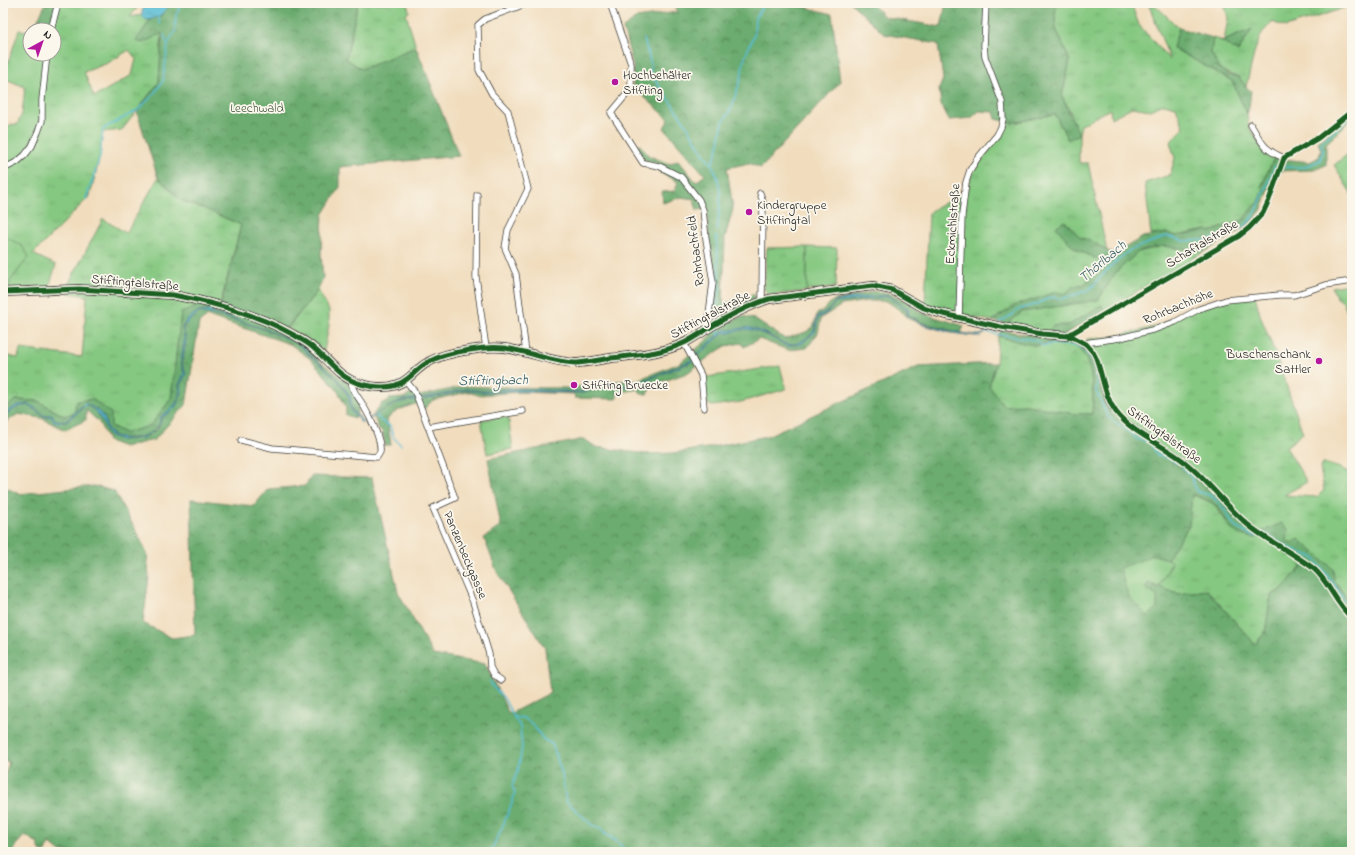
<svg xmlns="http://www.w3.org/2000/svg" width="1355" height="855" viewBox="0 0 1355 855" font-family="'Indie Flower',sans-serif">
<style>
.grass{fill:url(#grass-tufts);stroke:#50724e;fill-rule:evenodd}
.forest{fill:url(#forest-crowns);stroke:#446446}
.garden{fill:#85c881;stroke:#50724e}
.water{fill:url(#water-waves);stroke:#396c78}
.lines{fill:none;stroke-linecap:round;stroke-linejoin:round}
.stream{stroke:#56bdd4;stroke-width:1.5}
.street-casing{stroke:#3c3934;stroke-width:7}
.secondary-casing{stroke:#3c3934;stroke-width:10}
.street{stroke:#fff;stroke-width:5.5}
.secondary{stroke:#fff;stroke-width:8}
.cycleway-casing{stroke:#fbf7ec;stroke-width:8}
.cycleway{stroke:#1b5e20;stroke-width:5}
.poi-dot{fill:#b5179e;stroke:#fbf7ec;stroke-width:1.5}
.labels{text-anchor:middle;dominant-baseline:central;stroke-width:3.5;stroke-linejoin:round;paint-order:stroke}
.poi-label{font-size:13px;fill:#1c1c1c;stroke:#fbf7ec;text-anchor:start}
.park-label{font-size:13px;fill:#41583f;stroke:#fbf7ec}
.street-label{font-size:13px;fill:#1c1c1c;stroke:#fbf7ec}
.water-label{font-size:14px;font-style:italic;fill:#335c66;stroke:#fbf7ec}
</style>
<defs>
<pattern id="grass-tufts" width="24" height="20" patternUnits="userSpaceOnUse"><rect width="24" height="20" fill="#85c881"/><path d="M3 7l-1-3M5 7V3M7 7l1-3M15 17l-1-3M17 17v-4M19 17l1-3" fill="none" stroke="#72ab6f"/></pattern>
<pattern id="forest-crowns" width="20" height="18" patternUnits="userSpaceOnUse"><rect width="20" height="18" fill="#6cac6f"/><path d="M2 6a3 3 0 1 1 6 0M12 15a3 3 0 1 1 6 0" fill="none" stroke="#588b5a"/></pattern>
<pattern id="water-waves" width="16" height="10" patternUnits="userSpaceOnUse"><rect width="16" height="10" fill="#56bdd4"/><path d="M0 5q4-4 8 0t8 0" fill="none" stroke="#4aa2b5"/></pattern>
</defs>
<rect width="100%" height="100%" fill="#fbf7ec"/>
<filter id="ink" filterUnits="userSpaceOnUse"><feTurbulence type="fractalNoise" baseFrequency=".025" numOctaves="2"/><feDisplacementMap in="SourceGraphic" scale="8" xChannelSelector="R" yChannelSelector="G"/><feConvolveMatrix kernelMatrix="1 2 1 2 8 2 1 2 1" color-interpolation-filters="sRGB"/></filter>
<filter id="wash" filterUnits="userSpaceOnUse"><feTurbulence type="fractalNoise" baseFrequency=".012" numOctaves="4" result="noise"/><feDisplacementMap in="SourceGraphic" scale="16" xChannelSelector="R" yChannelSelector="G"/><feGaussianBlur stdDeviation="0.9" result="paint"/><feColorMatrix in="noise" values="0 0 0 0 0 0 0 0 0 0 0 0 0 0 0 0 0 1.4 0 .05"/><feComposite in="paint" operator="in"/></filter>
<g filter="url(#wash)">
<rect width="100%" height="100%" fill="#f1ddbe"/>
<path class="grass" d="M59,3H141L130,17L141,15L146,20L151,19L136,41L143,43L162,32L159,82L122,130L103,132L100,157L90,196L33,254L56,265L47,293L9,295L10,281L29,257L22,246L3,235V166L16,160L45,54H54V30H49ZM129,50L136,59L132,75L94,97L84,72L108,63Z
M358,3H408L409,12L406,14L416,47L362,69L346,59Z
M1056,3H1131L1139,25L1170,60L1148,3H1153L1179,28L1173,48L1232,81L1247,114L1249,127L1261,147L1274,158L1261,187L1264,190L1258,204L1252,208L1243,220L1210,232L1207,230L1176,236L1167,233L1151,235L1145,183L1170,175L1175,158L1170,142L1184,128L1176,107L1164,104L1150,110L1132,107L1111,118L1110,109L1081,125L1079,134V163H1088L1107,251L1095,243L1080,237L1065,221L1074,248L1099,260L1100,264L1084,286H1073L1065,294L1016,305L992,321L944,312L925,304L929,212L968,190L971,175L983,158L1000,138L1007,122L1013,123L1055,114L1068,140L1071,113L1062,96L1070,61L1055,26Z
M1224,3H1352V5L1335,11L1286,27L1272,22L1262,33L1255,50L1246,87L1239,77C1225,74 1215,68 1211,54C1210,49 1212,42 1213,38L1220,40L1238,52L1252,29L1224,41L1228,18Z
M1352,151V195L1334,165Z
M158,178L182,201L205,209L241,225L219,309L181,313L171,399L150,426L125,433L111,426L92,399L74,413L64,416L38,401L16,400L3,409V355L18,358L20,349L82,357L87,296L64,292L103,219L126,233Z
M1163,246L1204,252L1104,311L1102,306L1069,325L1053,326L1046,333L1023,329L1019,325L1016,327L1007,324L1022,312L1098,300L1116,272L1138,252Z
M807,247V291L769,295L764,289L767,248Z
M1352,284V325L1343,302L1336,297L1332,287L1342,285Z
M318,290L329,310V325L324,351L288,328Z
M1255,295L1260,315L1274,350L1303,433L1286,447L1307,482L1284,495L1317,497L1324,490L1320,468L1324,463L1340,468L1352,474V606L1334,580L1287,540L1261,532L1306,562L1281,590L1271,595L1265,633L1255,644L1207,590L1178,594L1159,587L1172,563L1167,559L1189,525L1192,494L1214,504L1232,530L1257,534L1247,527L1218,496L1110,414L1095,364L1087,350V339L1111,337L1155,327L1198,307L1218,300Z
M998,336C1010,339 1023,344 1034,345C1045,345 1055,341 1065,342C1095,346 1093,392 1092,414H1075L1027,405L1004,406L989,386L996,363Z
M780,366L786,389L741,402L712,406L708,404L705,395L704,379L707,377Z"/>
<path class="forest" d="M46,3H59L49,30H33Z
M170,3H358L346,59L362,69L416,47L459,156L340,167V187L323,215L321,253L323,278L318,290L283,333L306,345L321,362L348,383L360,405L356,415L351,407V397L336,377L329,372L325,367L310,354L305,348L298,343L258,327L225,316L217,315L210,311L197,312C192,317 187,321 182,327C183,332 185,336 184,341C183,354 179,360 184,373C183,377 180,382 179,385C179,387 180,389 180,392C179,403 170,411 161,416C160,420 160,424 157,428C148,438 122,443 111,433C106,429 106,422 103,416C100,411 90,407 85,403L66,421L55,420L52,415L45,416L28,404L18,405L3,414V409L16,400L38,401L64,416L74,413L77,401L92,399L111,413V426L125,433L150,426L171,399L181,313L203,304L220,309L241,225L205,209L182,201L158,178L137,112L159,82L162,33L143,43L136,41L151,19L162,15Z
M675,3H793V4L832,14L840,82L761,168L749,163L727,168L733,209L725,237L723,304L754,294L756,300L725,315L729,322L743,316L754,319L785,339L806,332L813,327L817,314L824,310L832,301L876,291L889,293L908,302L920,312L928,315L964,326L961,333L920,322L908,314V308L903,306L888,295L847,299L835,302L828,311L817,317C816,321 816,328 813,332C807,339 795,347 786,344C774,339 764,331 751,328C742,326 733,332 724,330L690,361L633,385L597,387L584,392L521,389L483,391L466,389L440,395L399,401L381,411L374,416L373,415L382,403L388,402L389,399L403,398L413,393L415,397L465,386L485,387L572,388L603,382L637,380L680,363L708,339L712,333L711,318L716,283L709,239L707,209L697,210L694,199L681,197L663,203L662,192L675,191L678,182L659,172L662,165L645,160L635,148L639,144L649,156L670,164L678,160L696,182L705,175L664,128L669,119L633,87V65L623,28L637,18L677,12Z
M851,3H871L885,17L941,27L946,3H1056L1055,26L1070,61L1062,96L1079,134L1068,140L1055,114L1013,123L996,119L994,112L979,111L971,118L949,120L941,104L939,89L943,79L938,44L884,34Z
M1179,28L1213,38L1211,53L1220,69L1228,75L1239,77L1246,87L1251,91L1249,108L1247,114L1232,81L1173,48Z
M1252,29L1238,52L1220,40L1224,41Z
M1352,114V120L1349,121L1326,144V165L1314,170L1276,171L1262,209L1252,222L1232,236L1204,252L1163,246L1138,252L1116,272L1098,300L1022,312L1007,324L992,321L1016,305L1057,292L1065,294L1073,286H1084L1100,264L1099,260L1074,248L1056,227L1064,221L1080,237L1095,243L1107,251L1116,253L1143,237L1167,233L1176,236L1207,230L1210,232L1243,220L1252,208L1258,204L1264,190L1261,187L1274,158L1310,162L1319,157L1321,150L1318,142L1340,122Z
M888,296L902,307L907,309V315L917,321C912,321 907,319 905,314L887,301H867L842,305L821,318L818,333L807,348L788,350L759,339L744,347L741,343L726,346L713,354L687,373L653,385L647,394H641L639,389L617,393V399L575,398L574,394L520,392L479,395L467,392L433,400L424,409L421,402C410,406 393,410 387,420L391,445H385L382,430H379L374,417L381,411L399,402L440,396L466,390L483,392L522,391L584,393L597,388L633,386L691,362L724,332L728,333L745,329L753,330L767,335L787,346L801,344L815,332L818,318L828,312L835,303Z
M1102,305L1104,311L1065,334L1077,341L1087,350L1095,364L1110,414L1218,496L1247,527L1257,534V538C1225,535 1232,523 1215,505C1210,500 1199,497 1192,494L1189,525L1167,559L1154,555L1145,589L1148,583L1178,594L1207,590L1255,644L1265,633L1271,595L1281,590L1306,562L1261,532L1282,523L1288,529L1287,540L1291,544L1299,539L1333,569L1334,580L1352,606V852H60L49,843L46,852H41L37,843L25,835L16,845L14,852H3V781L9,762L3,761V486L19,494L94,486L114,491L140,538L147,554L149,577L143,623L172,638L195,635L191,499L254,506L268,489L305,486L312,476L372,478L398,592L433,655L485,664L509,714L550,693L545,648L497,572L484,538L501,526L488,459L584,439L596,447L646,454L673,453L707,448L767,436L918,367L996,363L989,386L1004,406L1027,405L1075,414H1092C1094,392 1094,346 1065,342C1055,341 1045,345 1034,345C1023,344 1010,339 998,336L1001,330L1042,337L1053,326L1069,325Z
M201,312C205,314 208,313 211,314C216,315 219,317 224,317L267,330L297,343L304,349L309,355L324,367L329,373L336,377L349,397L350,407L356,416L355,418L346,415V407L338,391L312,360L290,344L208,316L199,323L186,405L154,440L124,447L108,441L99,422L86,410V420L65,430L41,418L18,414L3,424V416L18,407L28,405L45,417L51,416L54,422H66L86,405C102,413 101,420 109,435L121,440L143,438L158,429L162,417L169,413L176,406L182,392L180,385L186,374L182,365L186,339L183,328C187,321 193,318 198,313Z"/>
<path class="garden" d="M19,30L30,31V54H45L40,121L27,150L16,160L3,166V133L11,124L17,125L22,114L25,87L3,78Z
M3,235L22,246L29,257L10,281L9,287L7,290L3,291Z
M807,247L837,248L836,287L807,291Z
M508,416L513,449L487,454L481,420Z
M1154,555L1167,559L1172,562L1159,587L1148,583L1145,588L1157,596V608L1148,616L1128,596L1120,568Z"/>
<path class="water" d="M150,3H170C164,13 159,19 146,20L141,15L144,6Z
M888,295L903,306L908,308V315L923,324L950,331L974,335H981L985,332H987L981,336H975L951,333L923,325L907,315V309L902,307L888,296L835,303L828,312L818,318L815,332L801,344L787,346L767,335L753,330L745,329L728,333L724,332L691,362L633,386L597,388L584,393L522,391L483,392L466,390L440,396L399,402L381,411L374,417L364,422H360L358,417L353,414L350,407L349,397L336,377L329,373L324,367L309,355L304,349L297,343L267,330L224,317C215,316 207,312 198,313C193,318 187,321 183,328L186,339L182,364L186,374L180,385L182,392L176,406L169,413L162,417L160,424L153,432L142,438L121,440L109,435C101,420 102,413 86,405L66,422H54L51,416L45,417L28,405L18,407L3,416V414L18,405L29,404L45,416L52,414L55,420L66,421L85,403C91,406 99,411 103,416C106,421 106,429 110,433C122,443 148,438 157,428C160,424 160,420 161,416C170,411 179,403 180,392C180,389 179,387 179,385C180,382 183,377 184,373C179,360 183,354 184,341C185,336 183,332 182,328L186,321L197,312L210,311L217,315L225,316L268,330L298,343L305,348L310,355L325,367L329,372L336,377L351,397V407L354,413L360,417L361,421L376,415L381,411L399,401L440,395L466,389L483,391L521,389L584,392L597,387L633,385L690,361L724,330C733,332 742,326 751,328C764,331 774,339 786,344C795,347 807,339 813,332C816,328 816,321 817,317L828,311L835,302L847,299Z"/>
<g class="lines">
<path class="stream" d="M158,16L160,24
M175,26L176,15L182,3
M164,35L167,43
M644,39L651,65L650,73L686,124L703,153L712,164
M1283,167H1305L1320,160L1323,151L1321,143L1341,124L1352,117
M86,199L100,157L103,129L138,110L153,95L163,81L168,44L176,29
M717,230C720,208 724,185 712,165L717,152L723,122L731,109L741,78L744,59L754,35L755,18L764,4
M716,320V311L720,288L716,236
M999,323L1020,309L1037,304L1051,297L1061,299L1089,290L1112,265L1130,250L1167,236L1184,241L1210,240L1245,226L1256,212L1275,166
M718,327L719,335
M985,332L992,328
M985,332L1035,340L1043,346L1054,344L1079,346L1088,354L1095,365L1097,385L1096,391L1108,417L1128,431L1137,439L1150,442L1157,455L1171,459L1176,463
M376,415L381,421L390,426L393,437L401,445
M1182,467L1192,478L1196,491L1212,496L1224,509L1235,527L1250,535L1258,536
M1264,533L1289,548L1313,557L1335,586L1352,612
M490,681L493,687L503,697L514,717L524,718L532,724L544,740L552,744L562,774L566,801L593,826L601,828L604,833L618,842L626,852
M490,852C500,833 509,813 515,793L512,786L518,771L522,747L520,726L514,718"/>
</g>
</g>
<g filter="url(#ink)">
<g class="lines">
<g class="street-casing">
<path id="street" d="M611,6L631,64V89L611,113L643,163L659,166L681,177L699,200L703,210L706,239L713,282L707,330
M51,30L58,3
M1251,125C1262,143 1264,150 1284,158
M3,169L17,162L25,155L32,146L38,132L42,121V100L47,54
M760,193L763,202L762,301
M477,195L476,277L486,348
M959,317L962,215L966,182L970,170L977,159L997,135L1001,127L1003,119L1002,102L985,57L984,46L986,3
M1067,336C1111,347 1093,389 1118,415C1137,434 1162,445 1183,460C1207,479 1224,505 1247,524C1267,541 1292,552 1313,568C1329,581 1335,604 1352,618
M1067,336L1239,236L1249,228L1263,213L1269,200L1284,158L1318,138L1352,111
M684,343L701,375L704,408
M1084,343L1120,338L1156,329L1175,322L1199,309L1226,300L1280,295H1294L1326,285L1352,281
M526,353L516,274L505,248L508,230L528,189L508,111L492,94L479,70L478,25L485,19L528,3
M406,381L415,392L455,498L433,508L473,602L489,654L490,667L494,675L501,680
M428,427L523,411
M241,440L272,448L377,457C377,457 380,452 380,452C382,440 369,415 363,405C358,396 351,390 351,380"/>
</g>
<g class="secondary-casing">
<path id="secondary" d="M3,292L79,289L173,295C219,304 268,317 307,343C326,356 336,377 361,384C376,388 394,390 407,379C414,374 419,367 427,363C439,355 456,352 470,350C485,347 500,346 515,350C536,354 556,363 578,363C589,362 600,360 611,358C636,355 662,354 686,342C699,335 710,327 722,320C737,312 753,304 769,299L873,286L892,290L924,308L939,313L1001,327L1043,334L1067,336"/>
</g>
<use href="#street" class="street"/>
<use href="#secondary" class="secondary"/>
<g class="cycleway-casing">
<path id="cycleway" d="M3,292L79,289L173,295C219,304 268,317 307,343C326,356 336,377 361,384C376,388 394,390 407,379C414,374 419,367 427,363C439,355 456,352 470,350C485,347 500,346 515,350C536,354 556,363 578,363C589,362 600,360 611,358C636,355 662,354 686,342C699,335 710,327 722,320C737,312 753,304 769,299L873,286L892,290L924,308L939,313L1001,327L1043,334L1067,336L1073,337L1086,344L1093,352L1096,358C1103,376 1104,396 1116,412C1131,432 1162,445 1182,460C1207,479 1224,504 1247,524C1267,541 1292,552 1313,568C1329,581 1335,604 1352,618
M1067,336L1239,236L1249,228L1263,213L1269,200L1284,158L1318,138L1352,111"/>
</g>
<use href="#cycleway" class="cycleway"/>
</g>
</g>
<g class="poi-dot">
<circle cx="615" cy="82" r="4"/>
<circle cx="749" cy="212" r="4"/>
<circle cx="1319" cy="361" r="4"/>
<circle cx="574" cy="385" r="4"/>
</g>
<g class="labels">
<g class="poi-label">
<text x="623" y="75">Hochbehälter<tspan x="623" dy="15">Stifting</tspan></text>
<text x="757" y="205">Kindergruppe<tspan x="757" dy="15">Stiftingtal</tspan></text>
<text x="1311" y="354" text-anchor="end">Buschenschank<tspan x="1311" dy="15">Sattler</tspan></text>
<text x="582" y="385">Stifting Bruecke</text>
</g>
<g class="park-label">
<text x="257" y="108">Leechwald</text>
</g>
<g class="street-label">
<text transform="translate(953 224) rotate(-86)">Eckmichlstraße</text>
<text transform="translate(1202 244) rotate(-31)">Schaftalstraße</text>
<text transform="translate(696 251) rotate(-97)">Rohrbachfeld</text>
<text transform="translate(135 283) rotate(5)">Stiftingtalstraße</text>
<text transform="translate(1178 307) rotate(-22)">Rohrbachhöhe</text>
<text transform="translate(710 315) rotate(-28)">Stiftingtalstraße</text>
<text transform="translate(1164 435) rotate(36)">Stiftingtalstraße</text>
<text transform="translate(465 555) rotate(67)">Panzenbeckgasse</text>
</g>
<g class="water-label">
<text transform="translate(1103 262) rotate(-40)">Thörlbach</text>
<text transform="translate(493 381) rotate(-1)">Stiftingbach</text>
</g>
</g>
<rect width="1355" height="855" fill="none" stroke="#fbf7ec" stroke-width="16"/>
<g transform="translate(42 42) rotate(40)"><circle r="19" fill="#fbf7ec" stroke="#a29f99"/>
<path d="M0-3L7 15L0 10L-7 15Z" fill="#b5179e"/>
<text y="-6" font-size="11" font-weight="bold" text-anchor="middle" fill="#1c1c1c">N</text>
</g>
</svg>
